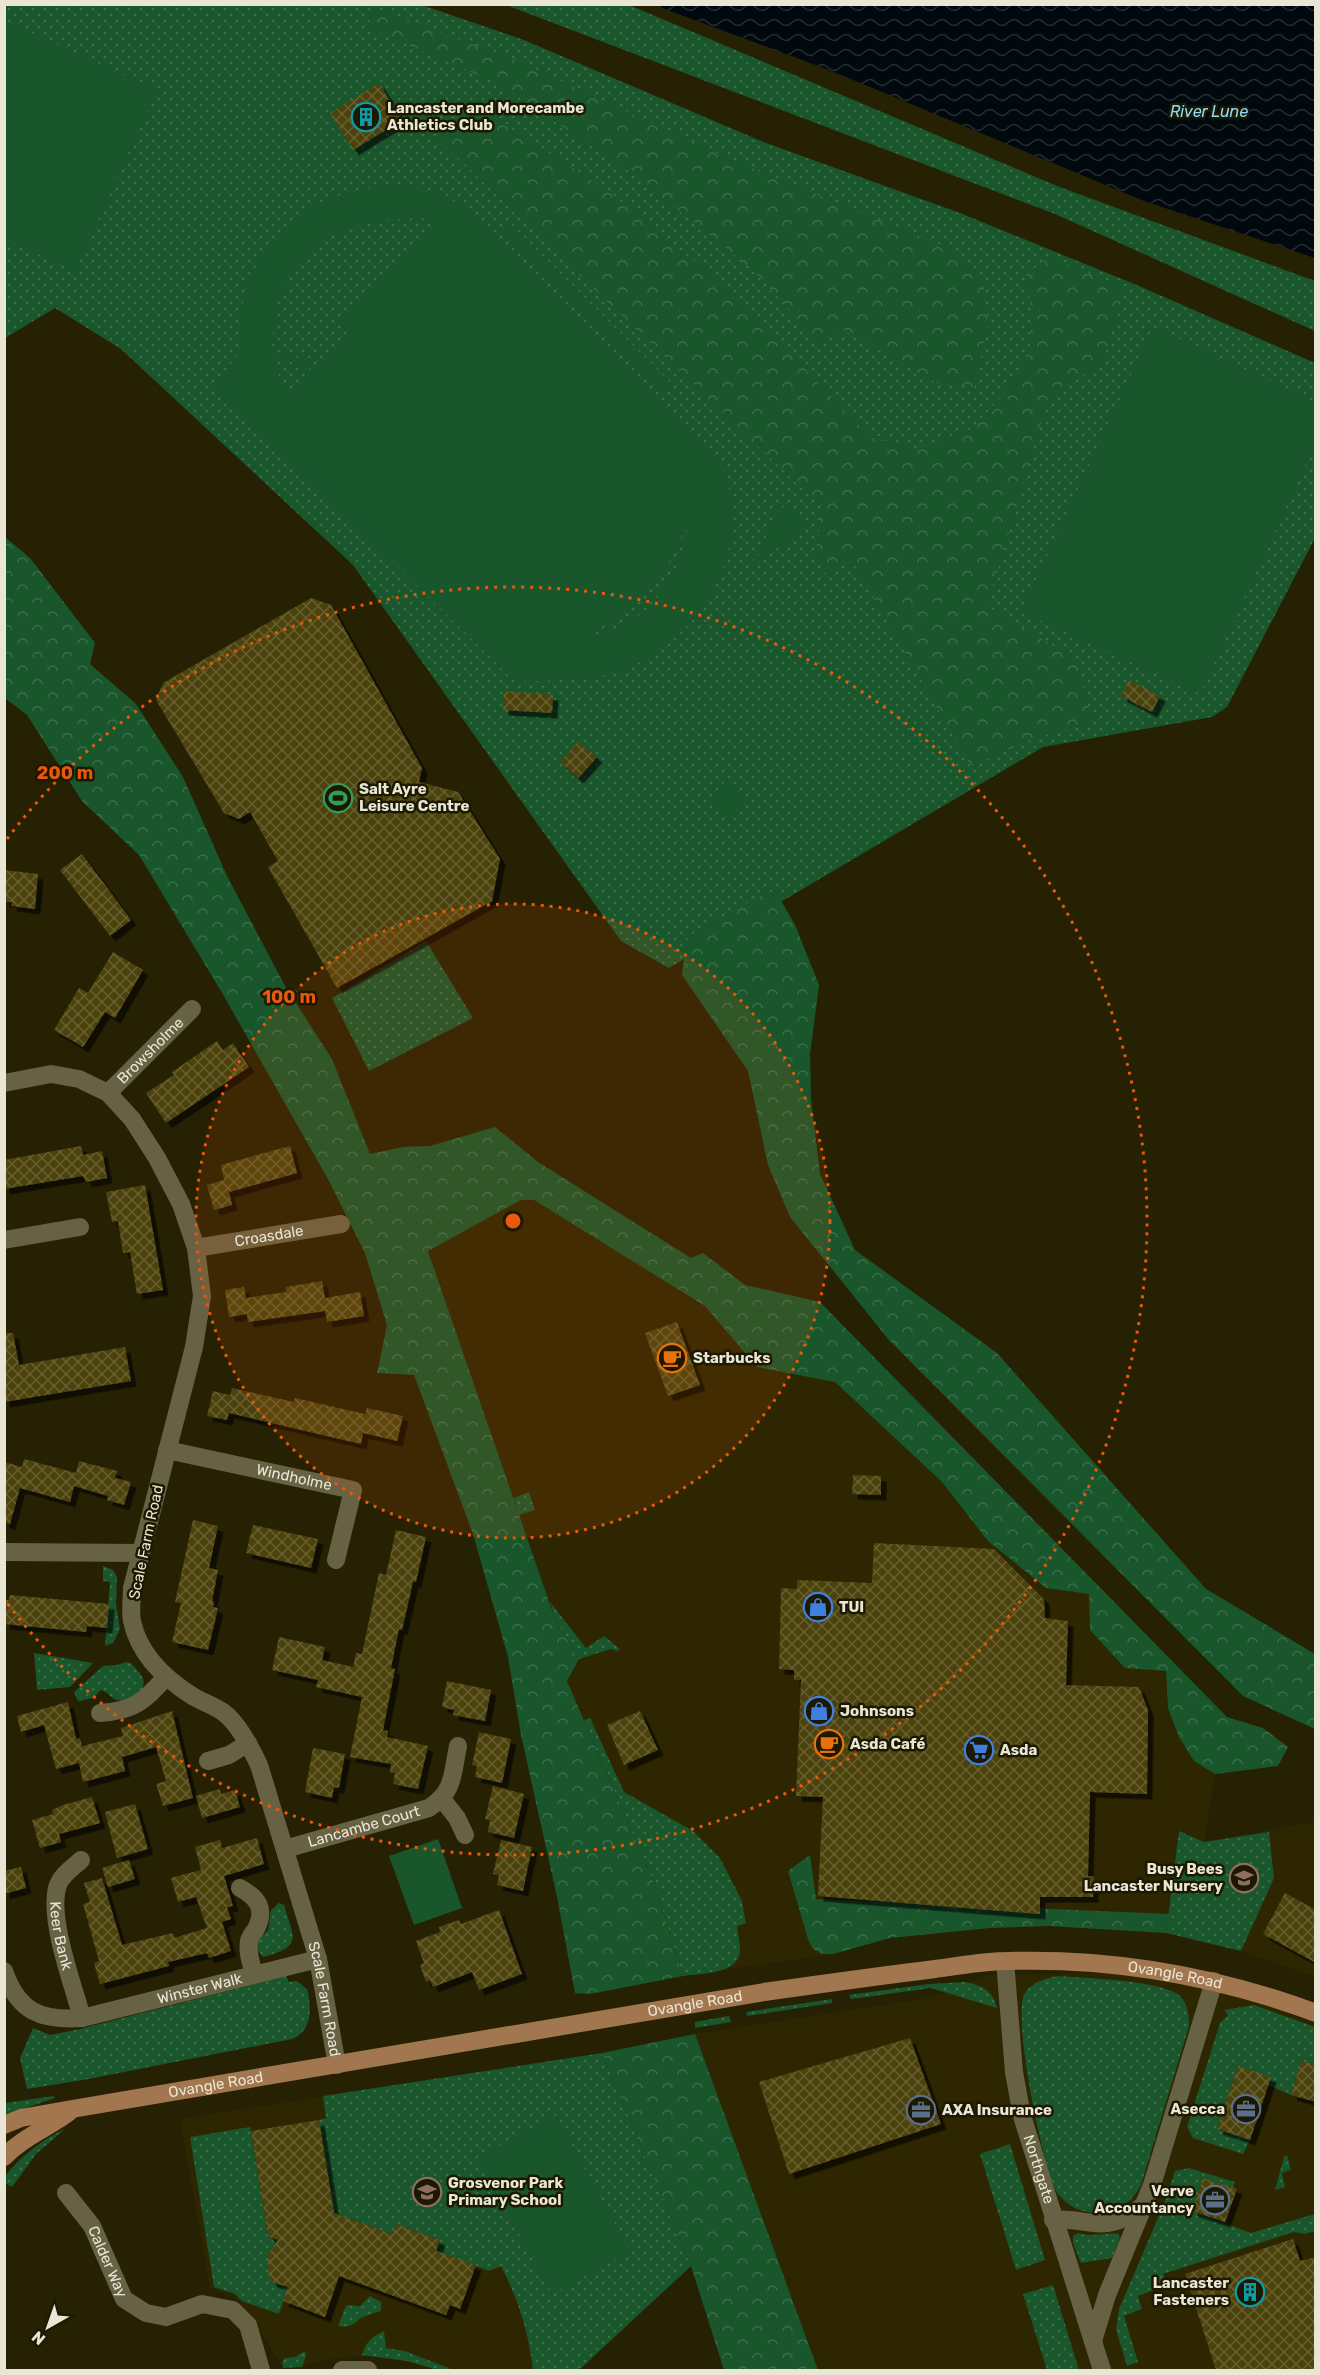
<svg xmlns="http://www.w3.org/2000/svg" width="1320" height="2375" viewBox="0 0 1320 2375" font-family="Rubik,sans-serif">
<style>
.built{fill:#2d2601}
.grass{fill:url(#grass-dots)}
.forest{fill:url(#forest-crowns)}
.garden{fill:#19562c;fill-rule:evenodd}
.water{fill:url(#water-waves)}
.building{fill:url(#building-cross-hatch);filter:url(#shadow)}
.lines{fill:none;stroke-linecap:round;stroke-linejoin:round}
.minor{stroke:#686244;stroke-width:18}
.major{stroke:#a2764e;stroke-width:18}
.ring{fill:none;stroke:#e8590c;stroke-width:3;stroke-dasharray:3 6}
.labels{text-anchor:middle;dominant-baseline:central;stroke-width:5;stroke-linejoin:round;paint-order:stroke}
.poi-label{font-size:15px;font-weight:bold;fill:#e9e6d5;stroke:#1d1800;text-anchor:start}
.street-label{font-size:15px;fill:#e9e6d5;stroke:#1d1800}
.water-label{font-size:16px;font-style:italic;fill:#8dddfb;stroke:#1d1800}
.centre{fill:#e8590c;stroke:#1d1800;stroke-width:3}
.ring-label{font-size:18px;text-anchor:middle;font-weight:bold;fill:#e8590c;stroke:#1d1800;stroke-width:5;stroke-linejoin:round;paint-order:stroke}
</style>
<defs>
<pattern id="grass-dots" width="8" height="8" patternUnits="userSpaceOnUse" patternTransform="scale(1.5)"><rect width="8" height="8" fill="#19562c"/><path d="M2 2h.1M6 6h.1" fill="none" stroke="#3a6e4a" stroke-width="1.8" stroke-linecap="round"/></pattern>
<pattern id="forest-crowns" width="20" height="18" patternUnits="userSpaceOnUse" patternTransform="scale(1.5)"><rect width="20" height="18" fill="#19562c"/><path d="M2 6a3 3 0 1 1 6 0M12 15a3 3 0 1 1 6 0" fill="none" stroke="#3a6e4a"/></pattern>
<pattern id="water-waves" width="16" height="10" patternUnits="userSpaceOnUse" patternTransform="scale(1.5)"><rect width="16" height="10" fill="#00090e"/><path d="M0 5q4-4 8 0t8 0" fill="none" stroke="#252d30"/></pattern>
<pattern id="building-cross-hatch" width="8" height="8" patternUnits="userSpaceOnUse" patternTransform="scale(1.5)"><rect width="8" height="8" fill="#4c430d"/><path d="M0 0l8 8M0 8l8-8" fill="none" stroke="#665e2f"/></pattern>
<filter id="shadow"><feDropShadow dx="5.5" dy="5.5" stdDeviation="0" flood-color="#0009"/></filter>
</defs>
<rect width="100%" height="100%" fill="#272104"/>
<path class="built" d="M521,1200H534L705,1306L757,1367L835,1381L942,1482L988,1541L1046,1588L1089,1594L1090,1630L1166,1671L1168,1708L1194,1761L1215,1774L1204,1842L1315,1822V1977L1241,1951L1166,1933L1050,1919L1049,1926L990,1928L890,1938L833,1954L683,1976L655,1885L567,1681L579,1658L555,1619L428,1250Z
M1124,1973L1240,1991L1315,2025V2370H818L695,2034L929,1998L989,1975Z
M602,2053L579,2370H437L407,2361L385,2357L351,2356L315,2362L302,2367L283,2368L249,2313L235,2298L210,2288L180,2119Z"/>
<path class="grass" d="M4,5H422L524,40L766,143L960,213L1139,286L1315,363V538L1227,707L1212,717L1043,747L669,968L621,941L353,565L121,349L55,308L5,338Z
M506,5H629L1057,186L1315,281V331L1055,214Z
M426,941L473,1018L369,1071L332,998Z
M529,1492L535,1510L519,1515L514,1498Z
M103,1566L113,1570L117,1577L116,1604L120,1629L113,1643L105,1646L110,1582L103,1581Z
M550,1602L586,1648L604,1636L620,1649L617,1651L611,1649L579,1659L555,1619Z
M34,1653L93,1663L70,1687L37,1690Z
M126,1662L131,1663C135,1668 141,1673 143,1679C147,1692 129,1704 117,1700C110,1698 109,1692 101,1690L93,1698L78,1701L74,1692L103,1666L117,1665Z
M590,1718L624,1792L693,1831L720,1858L742,1901L746,1923L737,1926C738,1934 740,1943 740,1950C739,1975 701,1973 683,1976L655,1885L584,1720Z
M1179,1831L1204,1842L1269,1832L1274,1878L1241,1951L1166,1933Z
M279,1903L284,1905C294,1939 303,1946 263,1957L256,1948L258,1941L268,1930L271,1910Z
M286,1976L289,1982L297,1981L307,1989C312,2008 312,2031 292,2039L83,2080L27,2089L20,2058L33,2028L50,2035L80,2029Z
M1057,1976C1082,1978 1163,1980 1180,1996C1188,2004 1189,2015 1189,2026L1141,2185C1133,2200 1120,2212 1102,2213C1085,2214 1069,2208 1058,2194C1043,2171 1011,2013 1025,1993C1032,1982 1045,1979 1057,1976Z
M965,1982C981,1985 994,1991 997,2008L931,1988L851,1999L849,1995L929,1984Z
M832,1999V2003L747,2016L746,2012Z
M1254,2005L1315,2027V2065L1301,2061L1291,2095L1268,2085L1238,2066L1217,2129L1250,2140L1243,2154L1193,2138L1187,2127L1220,2023L1228,2015L1224,2010Z
M729,2016L731,2022L695,2028V2022Z
M602,2053L691,2266L579,2370H533C529,2333 518,2299 501,2266L489,2271L436,2251L440,2240L396,2224L392,2234L321,2208L331,2195L319,2120L326,2118L323,2096Z
M54,2096L55,2098L5,2115V2103Z
M250,2127L268,2236L288,2245L293,2273L279,2314L242,2301L235,2294L214,2287L190,2137Z
M66,2128L36,2154L12,2187L5,2183V2176C22,2155 42,2140 66,2128Z
M1010,2144L1045,2260L1016,2270L980,2154Z
M1287,2155L1291,2170L1282,2173L1285,2187L1275,2190L1284,2157Z
M1189,2168L1235,2182L1233,2188L1203,2178L1192,2211L1251,2233L1315,2214V2231L1305,2234L1294,2232L1163,2274L1167,2285L1138,2296L1142,2309L1124,2316L1138,2362L1127,2366L1116,2330L1119,2309L1164,2204L1175,2171Z
M1078,2233C1094,2238 1104,2232 1118,2234L1120,2238L1112,2258L1081,2263L1073,2243V2236Z
M1053,2285L1079,2370H1047L1023,2294Z
M370,2296L381,2302V2311C375,2313 367,2315 361,2318C352,2325 350,2328 338,2326L346,2305L360,2306Z
M384,2331L386,2348L405,2351L453,2370H438L407,2361L362,2355C366,2342 371,2337 384,2331Z
M305,2351L306,2356L302,2367L283,2368L282,2362L285,2358L295,2357Z"/>
<path class="forest" d="M375,8L518,61L737,162L952,249L983,280L988,325L974,389L935,382L843,330L820,344L752,269L627,170L497,83L373,30L368,18Z
M478,108L606,189L730,291L870,437L920,449L973,428L1011,385L1030,348L1032,317L1026,274L1050,257L1121,286L1117,319L1102,362L1048,400L987,606L1075,659L1093,722L1035,738L971,766L852,561L825,574L816,551L822,508L438,139Z
M5,537L30,558L95,643L90,664L136,704L183,777L227,876L285,986L332,1059L370,1154L403,1147L430,1146L495,1127L538,1162L691,1258L703,1253L745,1285L820,1302L1227,1717L1263,1728L1288,1747L1278,1766L1215,1774L1194,1761L1179,1737L1168,1708L1166,1671L1125,1668L1090,1630L1089,1594L1046,1588L988,1541L942,1482L835,1382L757,1367L705,1306L534,1200H521L428,1251L555,1619L579,1659L567,1681L655,1885L683,1976L590,1994L575,1993L557,1897L521,1735L508,1657L473,1534L414,1375L377,1373L387,1325L365,1253L329,1181L221,991L139,855L82,801L27,715L5,698Z
M775,890L795,925L819,985L810,1054L811,1099L820,1174L855,1250L997,1353L1206,1589L1315,1654V1729L1243,1696L889,1340L790,1217L768,1165L748,1071L682,975L687,937L752,900Z
M810,1855L816,1899L1169,1914L1166,1933L1049,1926L990,1928L890,1938L833,1954H822L813,1949L808,1939L788,1871Z
M695,2034L818,2370H724L691,2266L602,2053Z"/>
<path class="garden" d="M5,21L157,90L75,271L5,239Z
M385,187L414,188L439,192L472,213L723,468C728,487 736,507 733,527C726,588 683,648 624,669C595,681 547,680 515,682L213,385L240,353C232,285 273,216 340,195C355,190 369,189 385,187ZM422,218L433,224L338,322L351,333L290,396L278,374L272,349L276,303L297,264L331,235L373,220ZM687,522C688,559 660,604 628,623C614,631 599,636 584,639C597,629 613,621 626,610C657,585 675,558 687,522Z
M511,224L671,383L661,393L501,234Z
M1153,327L1315,402V444L1200,694L1021,612Z
M284,353L289,357L315,358L306,375L288,359H283Z
M779,504L808,527L758,561L756,567H752L751,561L757,559Z
M726,780L749,799L732,820L709,801Z
M438,1839L462,1908L414,1925L389,1856Z
M555,2115L630,2251L552,2294L477,2158Z"/>
<path class="water" d="M654,5H1315V258L1144,201L829,70Z"/>
<path class="building" d="M379,83L402,120L353,150L330,113Z
M311,598L331,605L422,768L419,782L458,792L500,859L492,901L337,988L268,867L278,861L250,812L239,819L224,813L156,700L163,683Z
M1129,680L1160,696L1152,712L1121,696Z
M504,691L553,695L552,713L503,710Z
M578,742L597,757L578,778L560,762Z
M82,854L131,920L110,936L60,870Z
M4,870L38,874L35,909L11,906L12,902H4Z
M113,952L143,970L115,1018L105,1012L83,1047L54,1030L79,988L88,993Z
M217,1041L223,1050L233,1043L249,1067L166,1123L146,1093L174,1075L172,1072Z
M81,1146L83,1155L102,1151L107,1178L86,1182L83,1176L4,1189V1160Z
M290,1146L297,1173L229,1192L232,1205L214,1210L207,1185L224,1180L221,1165Z
M145,1185L163,1290L137,1294L130,1252L123,1253L118,1221L112,1222L106,1192Z
M322,1281L325,1298L360,1292L364,1316L327,1322L325,1311L248,1322L247,1314L229,1317L225,1290L244,1287L246,1298L286,1292V1287Z
M677,1322L700,1385L668,1396L645,1333Z
M4,1333H13L19,1365L125,1347L131,1381L4,1402Z
M232,1388L294,1402L295,1398L365,1414L367,1408L403,1416L397,1441L363,1433L361,1444L229,1413L227,1420L207,1416L213,1391L230,1395Z
M24,1459L76,1473L79,1461L117,1471L115,1478L131,1482L124,1505L107,1500L108,1496L74,1486L70,1502L20,1488L10,1524L4,1523V1462L22,1467Z
M853,1475L881,1476V1495L852,1494Z
M193,1520L218,1526L209,1568L218,1570L212,1601H214L213,1607L218,1608L208,1650L172,1642L181,1603L175,1602Z
M253,1525L318,1539L311,1568L246,1553Z
M396,1530L426,1537L416,1582H413L402,1630L399,1629L391,1668L395,1669L383,1730L388,1731L387,1737L428,1746L418,1789L393,1784L395,1773L390,1772L391,1764L350,1757L362,1697L316,1687L318,1680L272,1670L279,1637L325,1647L322,1660L353,1667L356,1653L362,1654L379,1573L386,1575Z
M874,1543L994,1549L1044,1599L1045,1618L1068,1621L1066,1685L1139,1687L1148,1710L1147,1794L1090,1792L1088,1876H1094L1093,1897H1040V1914L818,1896L823,1797L796,1796L801,1680H794V1670L779,1669L781,1588L797,1589V1580L872,1583Z
M10,1595L109,1604L107,1628L87,1626L86,1632L4,1624V1600H9Z
M447,1681L491,1690L485,1721L453,1715L454,1710L442,1707Z
M68,1702L76,1739L80,1738L82,1746L123,1736L121,1728L172,1711L193,1798L163,1806L156,1784L166,1781L156,1747L122,1757L125,1771L83,1782L79,1763L56,1769L44,1725L21,1732L17,1716Z
M640,1711L658,1750L624,1765L607,1725Z
M479,1732L511,1739L502,1783L475,1777L477,1766L472,1765Z
M313,1748L345,1754L339,1788L334,1787L332,1798L305,1792Z
M493,1786L524,1794L514,1838L488,1832L490,1820L485,1819Z
M220,1789L221,1794L235,1790L240,1807L202,1818L196,1796Z
M92,1797L100,1823L59,1834L61,1842L40,1848L32,1820L53,1814L52,1810L63,1805Z
M135,1804L148,1849L117,1858L105,1812Z
M257,1838L264,1864L224,1876L233,1906L227,1907L231,1919L222,1922L231,1951L209,1958L207,1953L168,1962L169,1966L100,1984L94,1963L99,1961L83,1904L90,1902L84,1883L102,1878L122,1945L173,1933L174,1938L207,1928L196,1897L178,1902L171,1878L201,1870L195,1847L220,1840L222,1848Z
M501,1840L532,1847L523,1891L497,1885L499,1875L493,1874Z
M129,1860L135,1879L108,1887L102,1868Z
M21,1867L26,1888L4,1894V1871Z
M1285,1893L1316,1910V1963L1263,1934Z
M499,1910L522,1974L479,1990L472,1972L433,1987L430,1980L426,1982L420,1965L424,1963L416,1941L440,1932L439,1927L459,1920L461,1924Z
M910,2038L941,2124L789,2174L759,2082Z
M1301,2061L1316,2065V2102L1291,2095Z
M1238,2066L1271,2077L1250,2140L1217,2129Z
M319,2120L334,2213L392,2234L396,2224L440,2240L436,2251L476,2265L460,2309L450,2305L446,2315L339,2276L325,2317L283,2301L288,2287L272,2282L269,2276L267,2256L278,2240L268,2236L251,2131Z
M1203,2178L1237,2189L1225,2222L1192,2211Z
M1293,2239L1300,2261L1316,2257V2370H1216L1185,2274Z"/>
<g class="lines">
<g class="minor">
<path id="s1" d="M4,1083L51,1074L79,1079L108,1093L132,1119L157,1158L181,1204L196,1248L202,1296L194,1347L132,1588C132,1598 130,1611 132,1621C139,1655 165,1679 194,1697C203,1702 214,1706 223,1712C239,1724 250,1747 259,1765L318,1959L337,2065"/>
<path id="s2" d="M108,1093L192,1009"/>
<path d="M4,1240L80,1227"/>
<path id="s3" d="M196,1248L341,1224"/>
<path id="s4" d="M167,1450L353,1490L336,1560"/>
<path d="M4,1552L140,1553"/>
<path d="M100,1713C134,1711 143,1702 166,1677"/>
<path d="M208,1761L229,1755L248,1743"/>
<path d="M442,1799L457,1818L465,1835"/>
<path id="s5" d="M285,1849L429,1808C455,1791 452,1774 458,1746"/>
<path id="s6" d="M81,1860C72,1868 60,1876 57,1888C49,1922 73,1984 82,2018"/>
<path d="M240,1888C258,1898 266,1909 256,1929C253,1933 250,1937 249,1941C247,1952 251,1963 254,1974"/>
<path id="s7" d="M1005,1961L1014,2072L1022,2116L1102,2370"/>
<path id="s8" d="M4,1971C18,2012 41,2021 82,2018L318,1959"/>
<path id="s9" d="M66,2193L92,2226L124,2299L146,2313L166,2317L202,2304L233,2310L248,2325L261,2370"/>
<path d="M1053,2220C1073,2217 1093,2227 1113,2222C1123,2220 1134,2212 1143,2206"/>
<path d="M1093,2341L1107,2295L1152,2185L1214,1981"/>
<path d="M342,2370H368"/>
</g>
<g class="major">
<path id="s10" d="M4,2125L21,2118L72,2109L764,1992C821,1984 878,1976 935,1969C959,1966 984,1961 1008,1961C1113,1958 1217,1976 1316,2013"/>
<path d="M4,2157C23,2137 48,2128 69,2112"/>
</g>
</g>
<circle cx="513" cy="1221" r="317" fill="#e8590c" fill-opacity=".12"/>
<g class="ring">
<circle cx="513" cy="1221" r="317"/>
<path d="M7 839A634 634 0 1 1 7 1603"/>
</g>
<defs>
<g id="building-ring" transform="scale(1.5)"><circle r="9.5" fill="#1d1800" stroke="#0f9aa8" stroke-width="1.5"/><path d="M-4-6H4V6H1V3H-1V6H-4ZM-2.5-4.3h1.7v1.8h-1.7ZM.8-4.3h1.7v1.8H.8ZM-2.5-1h1.7V.8h-1.7ZM.8-1h1.7V.8H.8Z" fill="#0f9aa8"/></g>
<g id="stadium-ring" transform="scale(1.5)"><circle r="9.5" fill="#1d1800" stroke="#2e9e5b" stroke-width="1.5"/><path d="M0-5a6.5 5 0 1 0 0 10a6.5 5 0 1 0 0-10ZM-3.5-1.8h7v3.6h-7Z" fill="#2e9e5b"/></g>
<g id="cafe-ring" transform="scale(1.5)"><circle r="9.5" fill="#1d1800" stroke="#e8710a" stroke-width="1.5"/><path d="M-5.5-4.5H6V0H3Q3 3.5 0 3.5H-2.5Q-5.5 3.5-5.5 0ZM3-3.2v2h1.7v-2ZM-6 4.5H4V6H-6Z" fill="#e8710a"/></g>
<g id="shop-ring" transform="scale(1.5)"><circle r="9.5" fill="#1d1800" stroke="#3f7fe0" stroke-width="1.5"/><path d="M-5-2.5h2.3a2.7 3.5 0 0 1 5.4 0H5L5.5 6h-11ZM-1.5-2.5h3a1.5 2.3 0 0 0-3 0Z" fill="#3f7fe0"/></g>
<g id="supermarket-ring" transform="scale(1.5)"><circle r="9.5" fill="#1d1800" stroke="#3f7fe0" stroke-width="1.5"/><path d="M-6-5.5h2.5l.6 2H6L4.5 2H-2.5L-4.4-4H-6ZM-1.5 3.2a1.3 1.3 0 1 0 .1 0ZM3 3.2a1.3 1.3 0 1 0 .1 0Z" fill="#3f7fe0"/></g>
<g id="school-ring" transform="scale(1.5)"><circle r="9.5" fill="#1d1800" stroke="#8d6e63" stroke-width="1.5"/><path d="M0-5L7-2L0 1L-7-2ZM-4 1L0 2.5L4 1V4Q0 6-4 4Z" fill="#8d6e63"/></g>
<g id="office-ring" transform="scale(1.5)"><circle r="9.5" fill="#1d1800" stroke="#5c6f8a" stroke-width="1.5"/><path d="M-6-3h4V-5.5h4V-3h4V5H-6ZM-1-4.5V-3h2v-1.5ZM-6 0V1H6V0Z" fill="#5c6f8a"/></g>
</defs>
<g fill-rule="evenodd">
<use href="#building-ring" x="366" y="117"/>
<use href="#stadium-ring" x="338" y="798"/>
<use href="#cafe-ring" x="672" y="1358"/>
<use href="#shop-ring" x="818" y="1607"/>
<use href="#shop-ring" x="819" y="1711"/>
<use href="#cafe-ring" x="829" y="1744"/>
<use href="#supermarket-ring" x="979" y="1750"/>
<use href="#school-ring" x="1244" y="1878"/>
<use href="#office-ring" x="1246" y="2109"/>
<use href="#office-ring" x="921" y="2110"/>
<use href="#school-ring" x="427" y="2192"/>
<use href="#office-ring" x="1215" y="2200"/>
<use href="#building-ring" x="1250" y="2292"/>
</g>
<g class="labels">
<g class="poi-label">
<text x="387" y="108">Lancaster and Morecambe<tspan x="387" dy="17">Athletics Club</tspan></text>
<text x="359" y="789">Salt Ayre<tspan x="359" dy="17">Leisure Centre</tspan></text>
<text x="693" y="1358">Starbucks</text>
<text x="839" y="1607">TUI</text>
<text x="840" y="1711">Johnsons</text>
<text x="850" y="1744">Asda Café</text>
<text x="1000" y="1750">Asda</text>
<text x="1223" y="1869" text-anchor="end">Busy Bees<tspan x="1223" dy="17">Lancaster Nursery</tspan></text>
<text x="1225" y="2109" text-anchor="end">Asecca</text>
<text x="942" y="2110">AXA Insurance</text>
<text x="448" y="2183">Grosvenor Park<tspan x="448" dy="17">Primary School</tspan></text>
<text x="1194" y="2191" text-anchor="end">Verve<tspan x="1194" dy="17">Accountancy</tspan></text>
<text x="1229" y="2283" text-anchor="end">Lancaster<tspan x="1229" dy="17">Fasteners</tspan></text>
</g>
<g class="street-label">
<text stroke="none"><textPath href="#s2" startOffset="60">Browsholme</textPath></text>
<text stroke="none"><textPath href="#s3" startOffset="74">Croasdale</textPath></text>
<text stroke="none"><textPath href="#s4" startOffset="130">Windholme</textPath></text>
<text transform="translate(146 1542) rotate(-78)">Scale Farm Road</text>
<text stroke="none"><textPath href="#s5" startOffset="82">Lancambe Court</textPath></text>
<text stroke="none"><textPath href="#s6" startOffset="86">Keer Bank</textPath></text>
<text stroke="none"><textPath href="#s10" startOffset="1186">Ovangle Road</textPath></text>
<text stroke="none"><textPath href="#s8" startOffset="222">Winster Walk</textPath></text>
<text stroke="none"><textPath href="#s1" startOffset="1112">Scale Farm Road</textPath></text>
<text stroke="none"><textPath href="#s10" startOffset="702">Ovangle Road</textPath></text>
<text stroke="none"><textPath href="#s10" startOffset="216">Ovangle Road</textPath></text>
<text stroke="none"><textPath href="#s7" startOffset="212">Northgate</textPath></text>
<text stroke="none"><textPath href="#s9" startOffset="81">Calder Way</textPath></text>
</g>
<g class="water-label">
<text x="1209" y="111">River Lune</text>
</g>
</g>
<circle cx="513" cy="1221" r="9" class="centre"/>
<g class="ring-label">
<text x="65" y="779">200 m</text>
<text x="289" y="1003">100 m</text>
</g>
<rect width="1320" height="2375" fill="none" stroke="#e9e6d5" stroke-width="12"/>
<g transform="translate(48 2327) rotate(220)" stroke="#1d1800" stroke-width="4.5" paint-order="stroke">
<path d="M0-4.5L10 22L0 15L-10 22Z" fill="#e9e6d5"/>
<text y="-9" font-size="16" font-weight="bold" text-anchor="middle" fill="#e9e6d5">N</text>
</g>
</svg>
